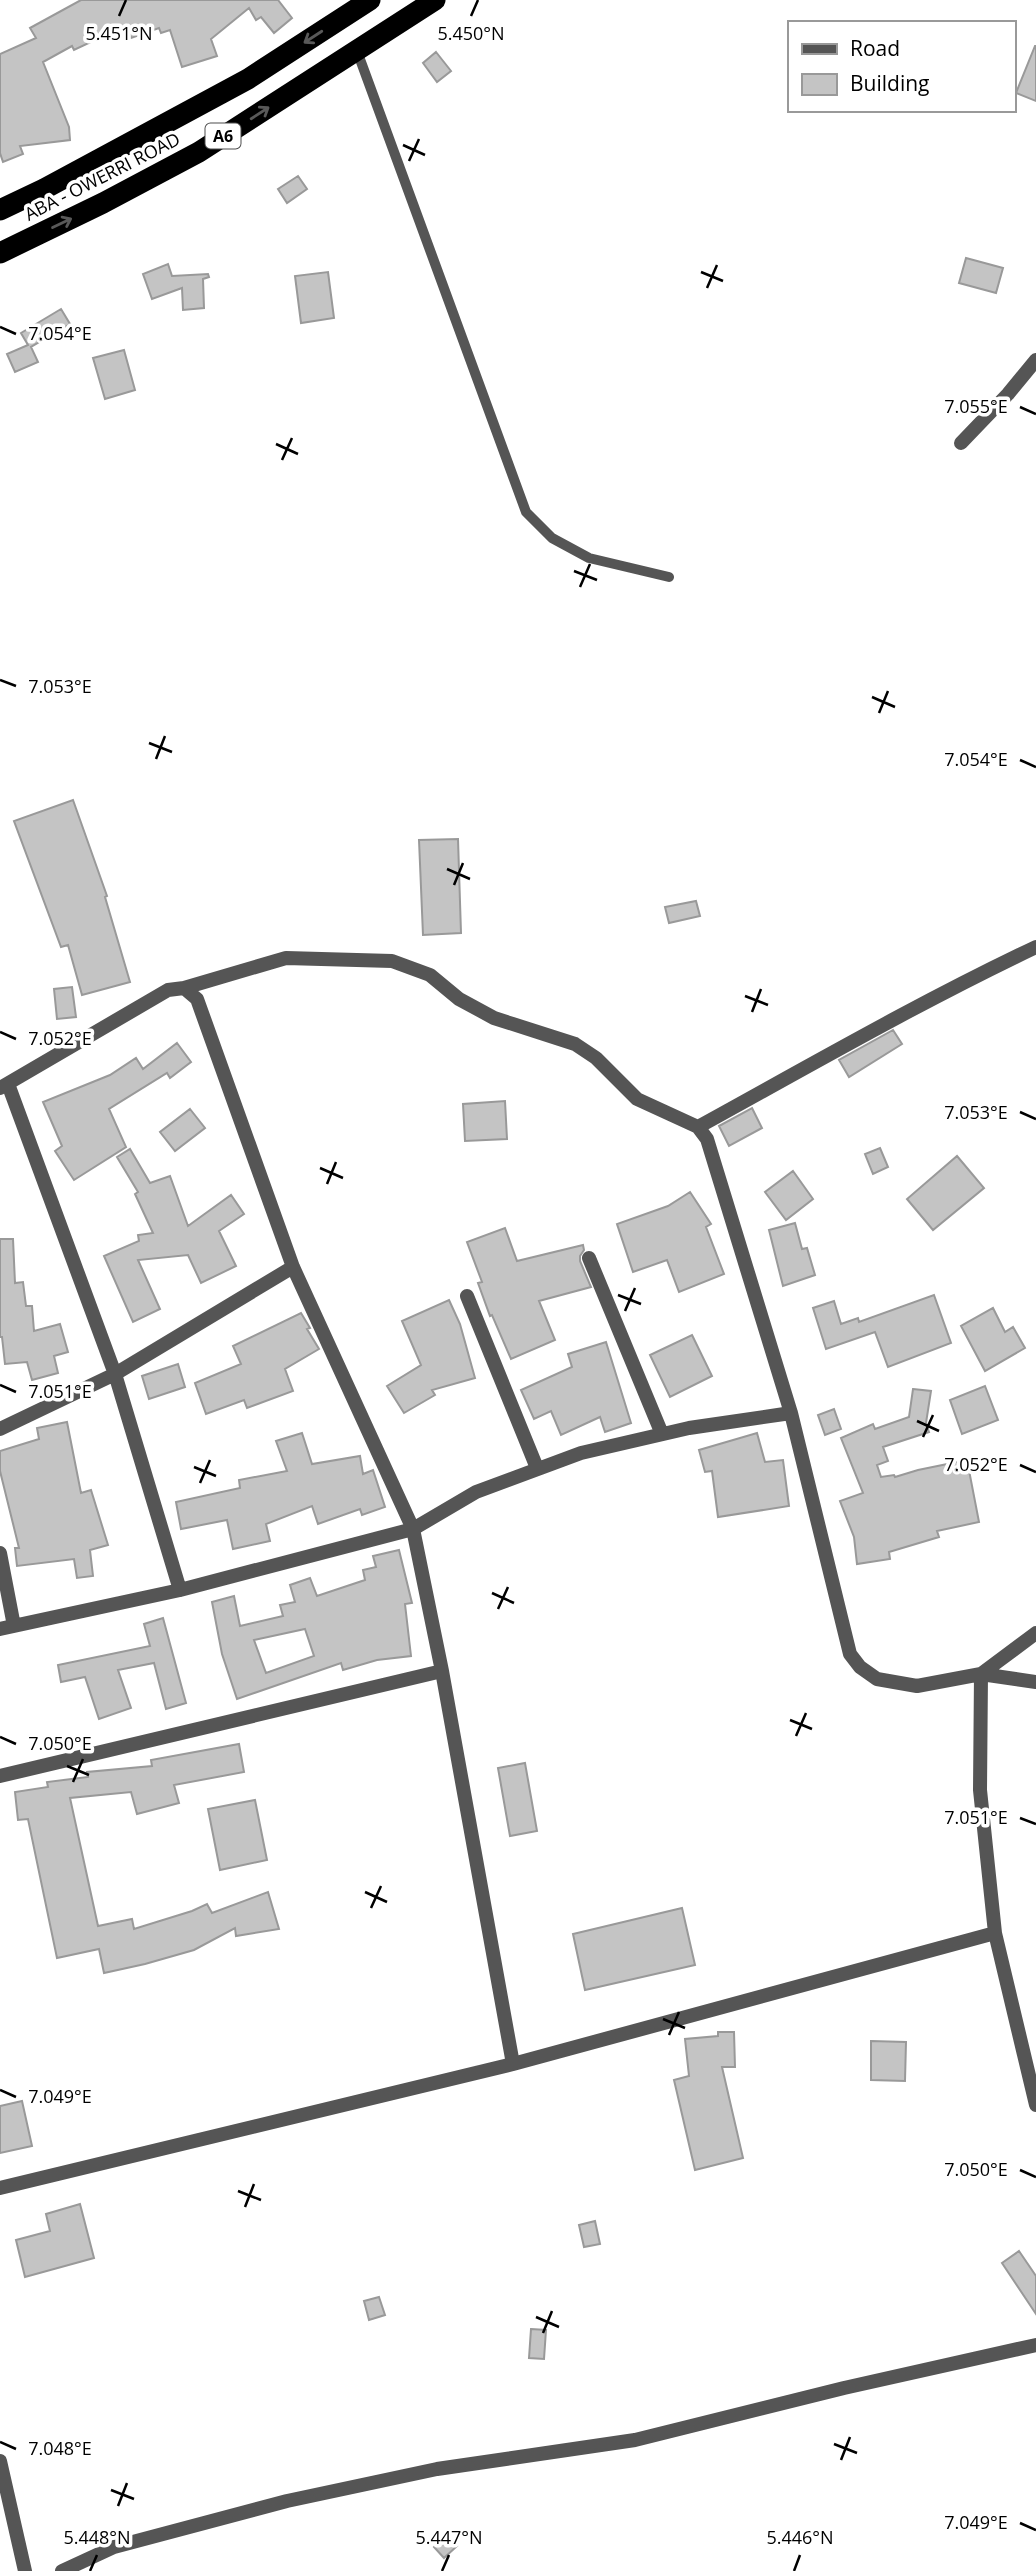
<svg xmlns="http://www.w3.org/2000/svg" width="1036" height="2571" viewBox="0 0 1036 2571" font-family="'Open Sans',sans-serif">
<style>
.building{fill:#c4c4c4;stroke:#999;stroke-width:2;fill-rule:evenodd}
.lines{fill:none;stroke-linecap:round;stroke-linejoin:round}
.lane{stroke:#555;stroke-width:10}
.street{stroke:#555;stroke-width:14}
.highway{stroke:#000;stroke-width:21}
.oneway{stroke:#595959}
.ticks{fill:none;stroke:#000;stroke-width:2.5}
.labels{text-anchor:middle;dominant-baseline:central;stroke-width:7;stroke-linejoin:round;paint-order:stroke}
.shield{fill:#fff;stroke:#4c4c4c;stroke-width:2}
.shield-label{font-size:16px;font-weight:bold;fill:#000}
.street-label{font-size:18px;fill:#000;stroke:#fff}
.ticks-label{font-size:18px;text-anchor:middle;fill:#000;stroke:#fff;stroke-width:7;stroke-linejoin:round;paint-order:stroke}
</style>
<rect width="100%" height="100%" fill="#fff"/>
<path class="building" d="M81,0H278L292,18L274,33L261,17L256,20L249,8L211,39L217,56L182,67L170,30L161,33L159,28L131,38L127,25L74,50L72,46L43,62L69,127L70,140L20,146L23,154L3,162L0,153V54L36,38L30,28Z
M1035,46H1036V101L1016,93Z
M436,52L451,71L437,82L423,63Z
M298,176L307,189L287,203L278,189Z
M966,258L1003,268L996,293L959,283Z
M168,264L172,276L208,274L209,277L203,279L204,308L183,310L182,288L152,299L143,274Z
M328,272L334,318L301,323L295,276Z
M61,309L70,324L31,347L38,362L15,372L7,354L28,345L21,333Z
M124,350L135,390L105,399L93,358Z
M73,800L107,896L105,897L130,982L82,995L68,945L61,947L14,821Z
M458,839L461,933L423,935L419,840Z
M696,901L700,916L669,923L665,907Z
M72,987L76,1017L57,1019L54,989Z
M893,1030L902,1044L849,1077L839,1060Z
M177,1043L191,1062L170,1078L167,1073L109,1109L126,1147L74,1180L55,1151L62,1146L43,1102L110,1075L136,1058L143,1069Z
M505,1101L507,1139L465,1141L463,1104Z
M752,1108L762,1128L729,1146L719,1126Z
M190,1109L205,1128L175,1151L160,1132Z
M880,1148L888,1167L873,1174L865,1154Z
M130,1149L150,1183L170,1176L188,1226L231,1195L244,1214L219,1231L236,1266L201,1283L188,1255L138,1260L160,1309L133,1322L104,1256L139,1241L138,1235L153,1233L135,1194L138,1192L117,1157Z
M957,1156L984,1188L933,1230L907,1199Z
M793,1171L813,1199L786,1220L765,1192Z
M690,1192L711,1224L706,1227L724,1274L679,1292L667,1260L633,1272L617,1224L668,1206Z
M795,1223L802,1249L807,1248L815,1275L783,1286L769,1230Z
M505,1228L517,1261L583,1245L584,1250L580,1256V1261L591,1287L539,1301L555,1340L511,1359L492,1315L490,1316L478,1283L482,1282L467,1242Z
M0,1239H13L15,1283L23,1282L26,1306H32L34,1331L60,1324L68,1352L54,1356L58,1373L32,1380L27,1362L5,1364L2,1337H0Z
M934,1295L951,1343L888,1367L875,1332L826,1349L813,1308L834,1301L841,1324L858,1318L859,1322Z
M449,1300L460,1324L475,1378L432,1390L435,1395L404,1413L387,1386L421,1365L402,1321Z
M993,1308L1005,1332L1013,1327L1025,1348L985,1371L961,1326Z
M301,1313L310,1328L307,1329L319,1349L285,1369L293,1391L247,1408L244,1400L206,1414L195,1383L241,1364L233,1346Z
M692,1335L712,1376L670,1397L650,1355Z
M606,1342L631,1423L605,1432L600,1417L561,1435L551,1411L534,1419L521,1390L572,1367L568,1354Z
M178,1364L185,1387L149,1399L142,1376Z
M985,1386L998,1420L962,1434L950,1400Z
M913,1389L931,1391L926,1423L929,1432L883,1447L888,1461L877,1465L881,1477L894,1475L895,1477L918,1470L967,1460L979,1522L937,1531L939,1537L889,1552L890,1559L857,1564L854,1537L840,1501L863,1493L841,1438L873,1424L875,1429L909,1417Z
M834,1409L841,1429L825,1435L818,1415Z
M67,1422L81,1493L91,1490L108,1545L90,1550L93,1576L77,1578L74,1559L17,1566L15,1548H19L0,1471V1451L39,1439L37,1428Z
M302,1433L312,1464L360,1456L363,1474L373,1470L385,1507L362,1515L360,1509L318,1524L312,1506L266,1524L270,1541L233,1549L227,1520L181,1529L176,1502L240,1488L239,1480L287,1471L276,1441Z
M757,1433L765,1462L783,1460L789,1506L718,1517L712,1471L705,1472L699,1450Z
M399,1550L412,1603L405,1604L411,1656L377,1660L343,1670L341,1663L237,1699L222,1654L212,1602L234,1596L240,1626L283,1616L280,1605L295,1602L290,1585L310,1578L317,1596L365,1580L363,1570L376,1567L373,1556ZM305,1629L314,1656L266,1673L254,1640Z
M163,1618L186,1703L166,1709L154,1663L118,1670L131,1708L99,1719L85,1677L61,1682L58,1665L150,1646L144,1624Z
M239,1744L244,1772L174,1785L179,1803L137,1814L131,1792L70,1798L98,1926L132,1919L134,1929L192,1911L207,1904L212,1913L268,1892L279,1929L236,1936L235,1928L194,1950L145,1964L104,1973L99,1949L57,1958L28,1819L18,1820L15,1792L48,1787L47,1782L88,1777L87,1772L152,1766L151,1760Z
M525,1763L537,1831L510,1836L498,1768Z
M255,1800L267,1860L220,1870L208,1809Z
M682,1908L695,1965L585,1990L573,1934Z
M718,2032H734L735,2067H722L743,2158L695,2170L674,2080L689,2076L685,2039L718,2036Z
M871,2041L906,2042L905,2081L871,2080Z
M22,2101L32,2146L0,2153V2106Z
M80,2204L94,2258L25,2277L16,2240L50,2231L46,2214Z
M595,2221L600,2244L584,2247L579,2225Z
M1019,2251L1036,2276V2314L1002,2263Z
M379,2297L385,2315L369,2320L364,2301Z
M531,2329L546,2330L544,2359L529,2358Z
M446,2535L457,2546L444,2558L434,2547Z"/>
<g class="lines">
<path class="lane" d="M357,51L526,512L552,538L589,558L669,577"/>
<path class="street" d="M961,443L1008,394L1036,360
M184,988L286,958L392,961L430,975L459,999L494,1018L575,1044L596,1058L637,1099L698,1127L707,1139L791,1413L850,1654L860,1667L877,1679L917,1686L981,1674L1036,1633
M8,1084L115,1374L180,1590
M0,1088L168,990L184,988L197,999L293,1267L413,1529L442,1671L513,2064L0,2188
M698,1127C809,1066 920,1002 1036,947
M589,1258L662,1434
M467,1296L537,1468
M0,1429L115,1374L293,1267
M0,1553L14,1626
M0,1629L180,1590L413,1529L476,1492L581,1453L689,1428L791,1413
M1036,1682L981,1674L980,1790L995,1933L1036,2105
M0,1776L442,1671
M513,2064L995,1933
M0,2461L25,2571
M62,2571L114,2547L287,2501L437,2469L635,2440L844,2388L1036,2345"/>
<path class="highway" d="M0,210L44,189L248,79L370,0
M0,253L103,203L199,152L435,0"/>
</g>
<defs><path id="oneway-shaft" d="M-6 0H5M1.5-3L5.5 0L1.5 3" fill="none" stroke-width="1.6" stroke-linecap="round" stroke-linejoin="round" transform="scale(1.75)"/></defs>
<g class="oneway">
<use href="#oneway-shaft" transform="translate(313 37) rotate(147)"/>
<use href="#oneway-shaft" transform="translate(260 113) rotate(-33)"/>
<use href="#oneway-shaft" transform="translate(62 223) rotate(-26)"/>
</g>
<path class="ticks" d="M119,16L126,0M471,16L478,0M403,145L425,155M409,161L419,139M701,272L723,281M707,288L717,265M0,327L16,334M1020,407L1036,414M276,444L298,454M282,460L292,438M574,571L597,580M580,587L590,564M0,680L16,686M872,697L895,707M879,713L888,691M149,743L172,752M156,759L165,736M1020,760L1036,767M447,869L470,879M454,885L463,863M745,996L768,1005M752,1012L761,989M0,1032L16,1039M1020,1112L1036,1119M320,1168L343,1178M327,1184L336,1162M618,1295L641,1304M625,1311L635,1288M0,1385L16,1392M917,1421L939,1431M923,1437L933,1415M1020,1465L1036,1472M194,1467L216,1476M200,1483L210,1460M492,1593L514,1603M498,1609L508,1587M790,1720L812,1729M796,1736L806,1713M0,1737L16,1744M67,1766L89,1775M73,1782L83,1759M1020,1818L1036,1824M365,1892L387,1902M371,1908L381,1886M663,2019L685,2028M669,2035L679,2012M0,2090L16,2097M1020,2170L1036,2177M238,2191L261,2200M245,2207L254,2184M536,2317L559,2327M543,2333L552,2311M0,2442L16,2449M834,2444L857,2453M841,2460L850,2437M111,2490L134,2499M118,2506L127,2483M1020,2523L1036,2530M90,2571L97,2555M442,2571L449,2555M794,2571L800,2555"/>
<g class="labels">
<rect class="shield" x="205.5" y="123.5" width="35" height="25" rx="5"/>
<g class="shield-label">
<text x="223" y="136">A6</text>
</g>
<g class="street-label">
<text transform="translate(102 176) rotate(-27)">ABA - OWERRI ROAD</text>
</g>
</g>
<g class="ticks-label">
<text x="119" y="40">5.451°N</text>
<text x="471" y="40">5.450°N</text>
<text x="60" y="340">7.054°E</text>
<text x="976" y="413">7.055°E</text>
<text x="60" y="693">7.053°E</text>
<text x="976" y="766">7.054°E</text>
<text x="60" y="1045">7.052°E</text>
<text x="976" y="1119">7.053°E</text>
<text x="60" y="1398">7.051°E</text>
<text x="976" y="1471">7.052°E</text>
<text x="60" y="1750">7.050°E</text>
<text x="976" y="1824">7.051°E</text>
<text x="60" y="2103">7.049°E</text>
<text x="976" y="2176">7.050°E</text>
<text x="60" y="2455">7.048°E</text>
<text x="976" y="2529">7.049°E</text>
<text x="97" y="2544">5.448°N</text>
<text x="449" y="2544">5.447°N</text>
<text x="800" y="2544">5.446°N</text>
</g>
<rect x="788" y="21" width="228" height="91" fill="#ffffff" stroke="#999999" stroke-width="2"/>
<rect x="802" y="44" width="35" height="10" fill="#555555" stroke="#999999" stroke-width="2"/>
<text x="850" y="56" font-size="21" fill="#000000">Road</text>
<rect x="802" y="74" width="35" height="21" fill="#c4c4c4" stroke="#999999" stroke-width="2"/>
<text x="850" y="91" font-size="21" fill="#000000">Building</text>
</svg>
